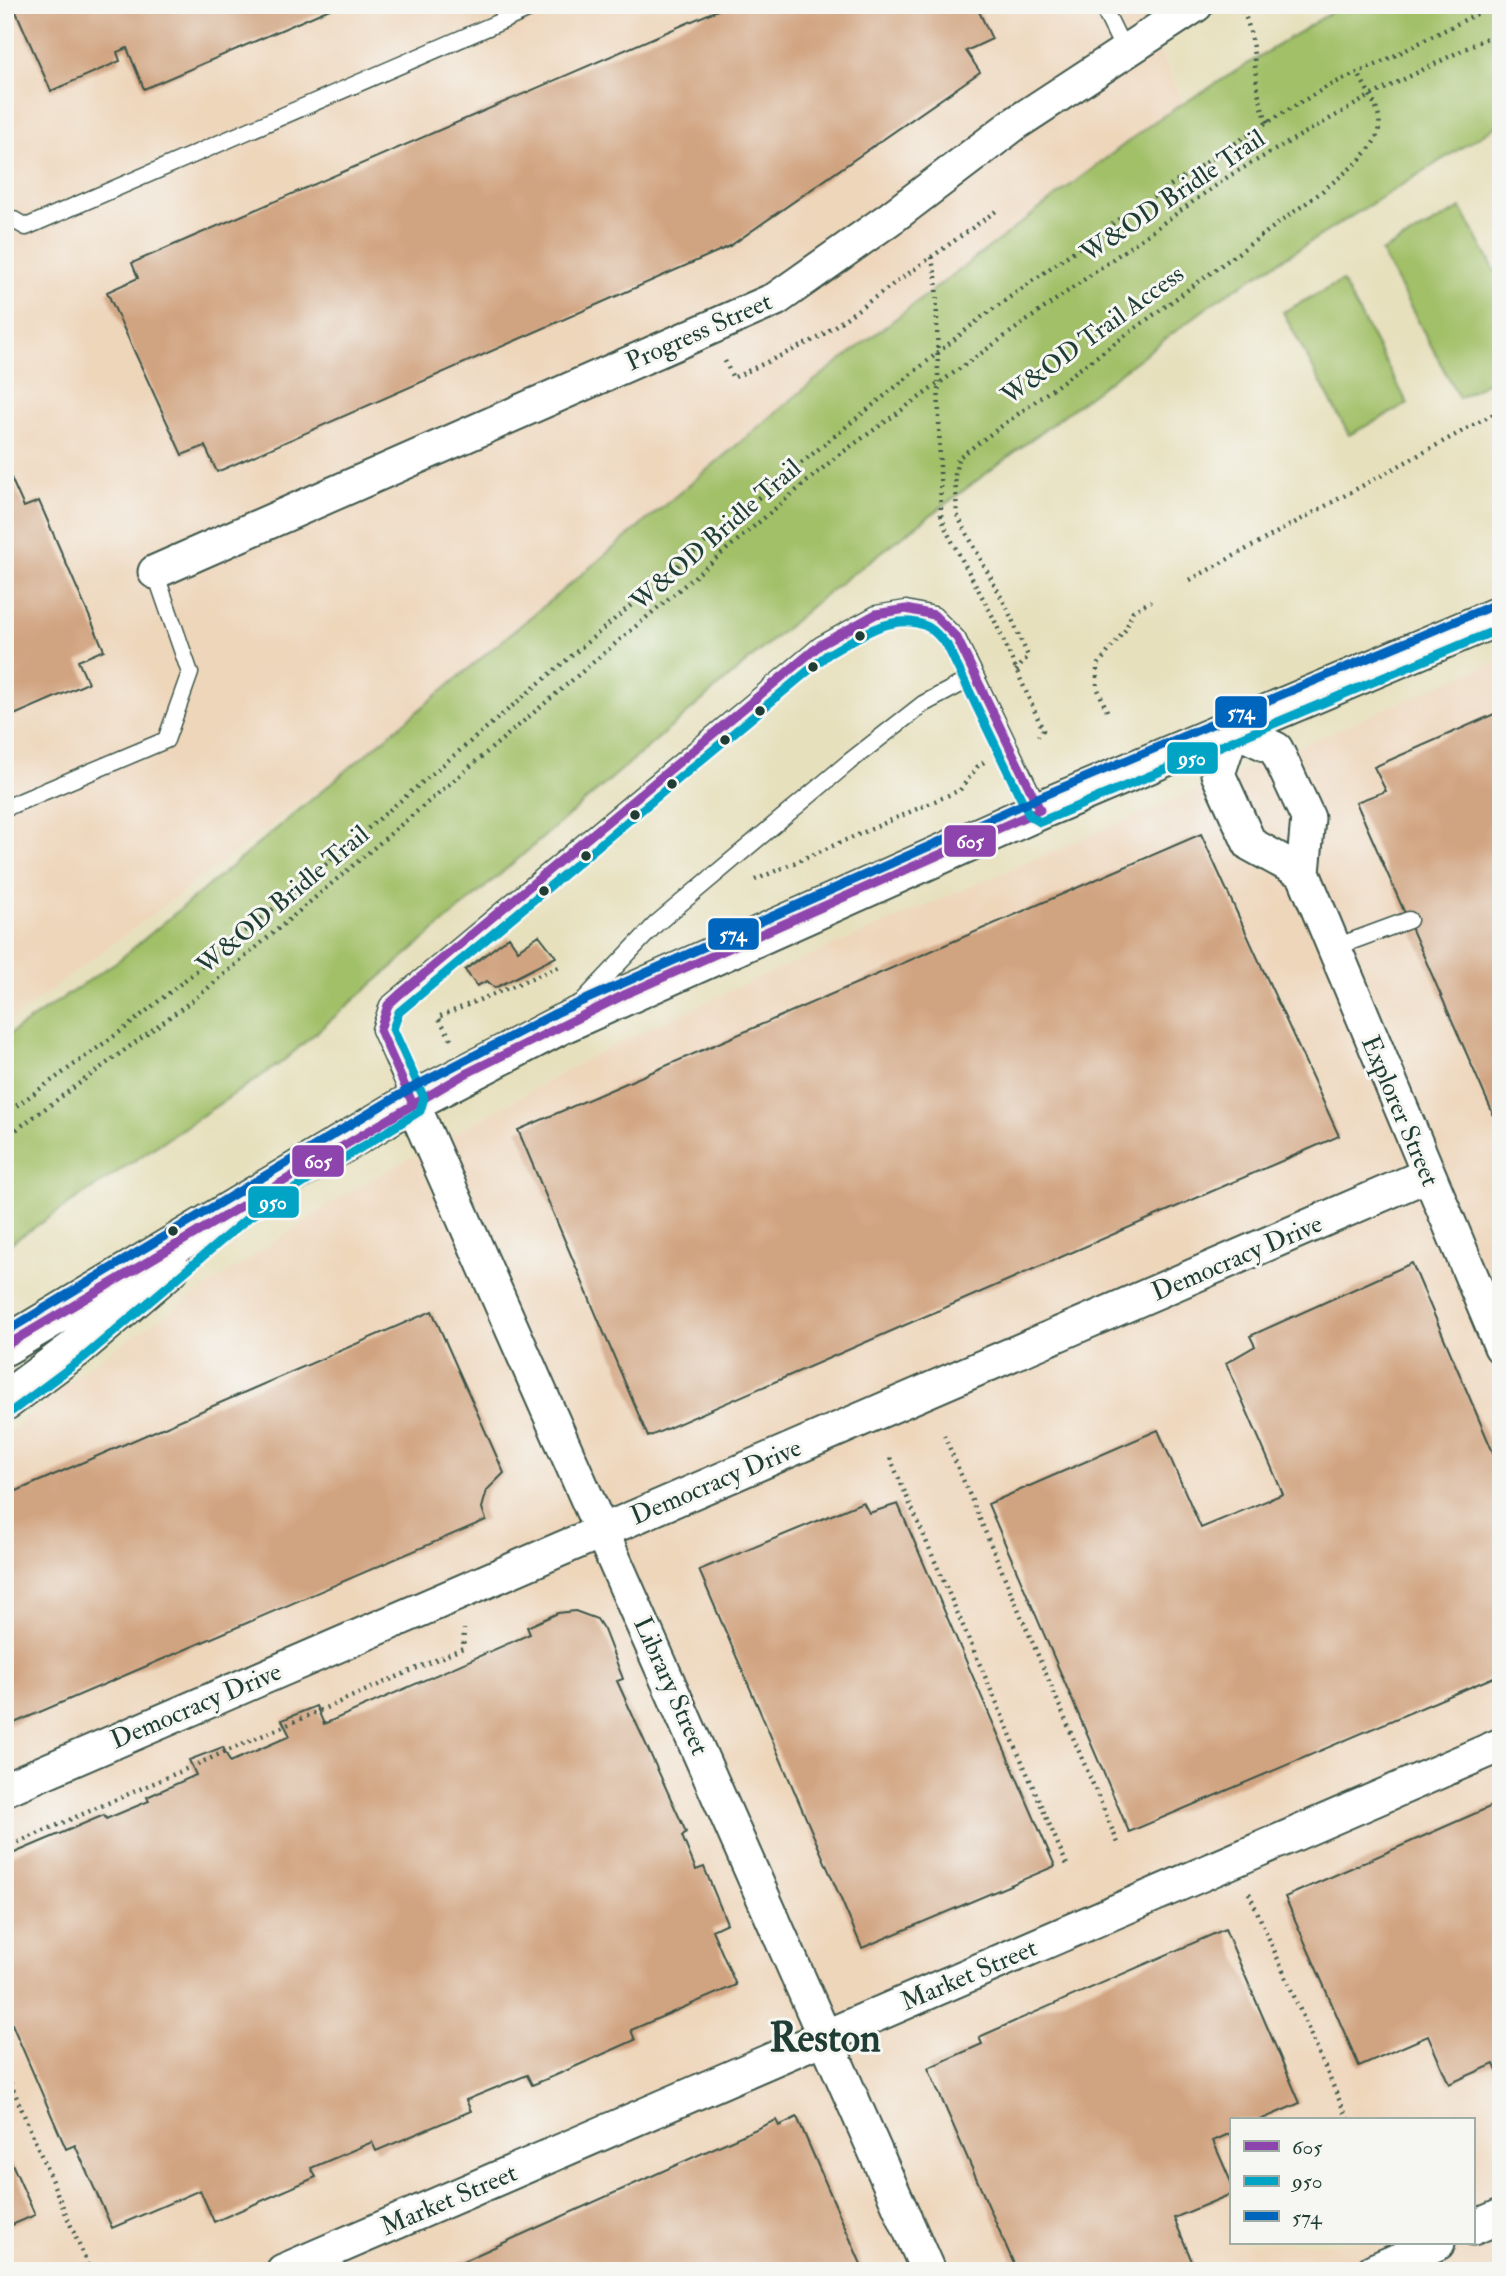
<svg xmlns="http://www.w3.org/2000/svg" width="1506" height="2276" viewBox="0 0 1506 2276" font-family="'IM FELL Double Pica',serif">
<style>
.built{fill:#eed6bb;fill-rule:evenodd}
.green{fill:#a2c068;stroke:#607e4e;stroke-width:2}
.building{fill:#d1a481}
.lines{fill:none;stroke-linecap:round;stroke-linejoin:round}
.lane-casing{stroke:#3d5549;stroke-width:19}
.street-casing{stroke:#3d5549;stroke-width:37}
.secondary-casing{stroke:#3d5549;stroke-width:42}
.path{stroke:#3d5549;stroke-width:4.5;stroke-dasharray:2 5;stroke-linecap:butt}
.lane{stroke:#fff;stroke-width:16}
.street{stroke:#fff;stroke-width:33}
.secondary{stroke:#fff;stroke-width:38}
.path-bridge{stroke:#3d5549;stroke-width:4.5;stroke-dasharray:2 5;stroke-linecap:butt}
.bus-1-casing{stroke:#f6f6f2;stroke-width:14}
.bus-2-casing{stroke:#f6f6f2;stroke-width:14}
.bus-3-casing{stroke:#f6f6f2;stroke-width:14}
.bus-1{stroke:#8e44ad;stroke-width:9}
.bus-2{stroke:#02a4c6;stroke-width:9}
.bus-3{stroke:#0065bd;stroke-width:9}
.bus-dot{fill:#1f3d34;stroke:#f6f6f2;stroke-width:2.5}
.labels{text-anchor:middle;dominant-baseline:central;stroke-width:6;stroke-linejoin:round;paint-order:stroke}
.street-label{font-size:26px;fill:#1f3d34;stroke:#f6f6f2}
.town-label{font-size:40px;font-weight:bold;fill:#1f3d34;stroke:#f6f6f2}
.line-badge{stroke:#f6f6f2;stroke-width:2.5}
.badge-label{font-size:19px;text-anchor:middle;font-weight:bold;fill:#fff}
</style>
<rect width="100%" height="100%" fill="#f6f6f2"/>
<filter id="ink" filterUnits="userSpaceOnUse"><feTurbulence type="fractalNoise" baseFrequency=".0143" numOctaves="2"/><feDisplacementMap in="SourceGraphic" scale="14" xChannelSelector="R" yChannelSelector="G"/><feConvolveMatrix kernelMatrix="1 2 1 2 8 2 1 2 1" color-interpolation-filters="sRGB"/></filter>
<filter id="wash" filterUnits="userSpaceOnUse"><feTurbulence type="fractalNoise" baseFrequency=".00686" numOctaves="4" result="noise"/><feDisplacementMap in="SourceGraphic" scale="28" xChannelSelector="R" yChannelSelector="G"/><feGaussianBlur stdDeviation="1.57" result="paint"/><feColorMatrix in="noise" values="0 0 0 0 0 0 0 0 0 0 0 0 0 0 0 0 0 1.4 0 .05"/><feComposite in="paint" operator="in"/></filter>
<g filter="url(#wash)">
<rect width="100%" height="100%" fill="#e7e0bd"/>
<path class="built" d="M5,5H1139L1197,134L5,1024Z
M1501,659V2271H5V1435L90,1365L349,1192L602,1051L763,976ZM1231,2120H1473V2243H1231Z"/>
<path class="green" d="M1343,5H1501V123L1217,300L827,593L282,1062L5,1247V1037L119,960L815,380L1155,121Z
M1461,208L1501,282V375L1459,398L1381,252Z
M1342,281L1408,404L1349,435L1283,312Z"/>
<g id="blocks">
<path class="building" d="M13,5H339L144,89L127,48L117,52L120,61L51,91Z
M729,5H976L992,39L966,51L980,72L730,246L217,472L205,446L182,455L107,292L138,278L132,263Z
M11,478L24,507L39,501L104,650L78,661L88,683L5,719V480Z
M1501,711V1132L1356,802L1386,791L1374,767Z
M1201,834L1339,1136L648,1437L518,1130Z
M539,935L556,957L495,988L487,981L477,986L465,970L509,937L518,950Z
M1412,1263L1501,1471V1674L1129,1832L988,1504L1158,1430L1201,1528L1283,1494L1226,1363L1255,1346L1250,1336Z
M432,1311L504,1473L487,1490L482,1508L486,1520L5,1727V1496Z
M863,1502L869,1513L898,1504L1055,1866L862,1948L699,1570Z
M575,1611L597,1619L604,1630L623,1679L617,1681L686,1832L682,1836L696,1870L704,1867L727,1923L712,1930L736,1985L631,2030L635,2040L554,2076L532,2085L527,2075L466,2100L471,2111L376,2151L372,2142L311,2168L316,2177L214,2222L200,2190L112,2228L75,2145L66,2149L5,2008V1857L104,1815L106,1819L149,1801L147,1797L196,1775L189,1760L223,1747L230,1762L290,1736L282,1720L316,1706L324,1724L530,1634L527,1627L558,1613Z
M1501,1802V2080L1494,2064L1449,2084L1428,2036L1359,2066L1285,1897Z
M1225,1929L1300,2103L1260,2120H1231V2133L1213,2141L1231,2182V2194L1174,2218L1196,2271H1017L928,2068L982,2044L979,2037Z
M797,2117L864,2271H441L776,2120L779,2126Z
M5,2148L35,2215L5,2228Z"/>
</g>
</g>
<g filter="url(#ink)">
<use href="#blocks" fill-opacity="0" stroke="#3d5549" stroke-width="2"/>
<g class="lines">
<g class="lane-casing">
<path id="lane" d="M1102,5L1124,50
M5,215L26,227L539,5
M5,808L166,740L190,673L155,572
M1333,948L1409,920
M581,1003L656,924L849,762L923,704L974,677
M412,1102L380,1030L388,1005L820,645L876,614L906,609L934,615L957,638L1040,810"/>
</g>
<g class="street-casing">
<path id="street" d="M155,572L776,299L892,217L1013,125L1196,5
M1303,873L1250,844L1218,774L1233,729L1276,749L1308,818L1303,873L1501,1347
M412,1102L928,2271
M5,1789L1427,1175
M1473,2228L1501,2216
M283,2271L1501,1745
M1373,2271L1438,2243"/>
</g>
<g class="secondary-casing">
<path id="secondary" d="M5,1346L412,1102L562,1024L1040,810L1501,615
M5,1401L75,1349L170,1268"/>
</g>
<path class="path" d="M1240,5C1261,43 1249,85 1268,122
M931,257L936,276
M725,361L733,378L818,338L996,211
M941,515L947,532L993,617L1043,730L1038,736
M1190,580L1501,410
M1016,671L1028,656L1007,608L957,515L955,475L958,458L1320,193C1340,175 1384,149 1379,118C1376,103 1365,87 1358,73
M1107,711L1097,687V666L1126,629L1133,611L1151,601
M755,880L960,790L978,766L987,760
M451,1039L438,1017L562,966
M5,1114L124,1029L267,914L748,506L982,317L1116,221L1268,122L1328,86L1378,64L1494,5
M5,1138L201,994L836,457L1229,176L1370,96L1501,31
M944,1435L1118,1843
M890,1458L1067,1865
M5,1848L463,1648L464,1629
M1249,1893L1348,2120
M5,2070L90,2271"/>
<use href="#lane" class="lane"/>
<use href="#street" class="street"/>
<use href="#secondary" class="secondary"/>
<path class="path-bridge" d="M936,276L941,515"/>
<g class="bus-1-casing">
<path id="bus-1" d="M5,1346L465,1074L626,994L1040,810L957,638L934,615L906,609L876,614L820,645L400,994L388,1005L380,1030L412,1102"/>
</g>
<g class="bus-2-casing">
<path id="bus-2" d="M12,1411L83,1358L249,1217L420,1111L424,1098L393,1029L399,1012L827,655C856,639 892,611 926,626C934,629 941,639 947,645L1029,815L1040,822L1501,628"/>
</g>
<g class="bus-3-casing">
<path id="bus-3" d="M5,1332L406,1091L556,1013L1035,799L1496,604"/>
</g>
<use href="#bus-1" class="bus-1"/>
<use href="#bus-2" class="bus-2"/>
<use href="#bus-3" class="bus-3"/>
</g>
</g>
<g class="bus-dot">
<circle cx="860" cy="636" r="6"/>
<circle cx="813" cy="667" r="6"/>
<circle cx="760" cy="711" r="6"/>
<circle cx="725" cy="740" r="6"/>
<circle cx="672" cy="784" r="6"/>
<circle cx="635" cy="815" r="6"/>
<circle cx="586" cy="856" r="6"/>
<circle cx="544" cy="891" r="6"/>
<circle cx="173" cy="1231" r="6"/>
</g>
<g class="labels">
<g class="street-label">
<text transform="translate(1173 196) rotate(-34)">W&amp;OD Bridle Trail</text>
<text transform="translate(699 332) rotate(-24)">Progress Street</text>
<text transform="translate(1093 335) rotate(-36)">W&amp;OD Trail Access</text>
<text transform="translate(716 535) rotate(-41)">W&amp;OD Bridle Trail</text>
<text transform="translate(283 900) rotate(-40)">W&amp;OD Bridle Trail</text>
<text transform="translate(1400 1111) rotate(67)">Explorer Street</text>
<text transform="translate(1237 1258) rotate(-23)">Democracy Drive</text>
<text transform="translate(716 1482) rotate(-23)">Democracy Drive</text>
<text transform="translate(671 1686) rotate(66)">Library Street</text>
<text transform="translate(196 1706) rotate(-23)">Democracy Drive</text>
<text transform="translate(969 1975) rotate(-23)">Market Street</text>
<text transform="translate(449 2200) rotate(-23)">Market Street</text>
</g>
<g class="town-label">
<text x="825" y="2038">Reston</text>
</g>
</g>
<g class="line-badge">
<rect x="1214" y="695" width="54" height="34" rx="7" fill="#0065bd"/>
<rect x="1166" y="741" width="53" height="34" rx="7" fill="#02a4c6"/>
<rect x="943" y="824" width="54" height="34" rx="7" fill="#8e44ad"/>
<rect x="707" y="917" width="53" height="34" rx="7" fill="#0065bd"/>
<rect x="291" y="1144" width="54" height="34" rx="7" fill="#8e44ad"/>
<rect x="247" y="1185" width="53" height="34" rx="7" fill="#02a4c6"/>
</g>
<g class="badge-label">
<text x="1241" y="719">574</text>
<text x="1192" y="765">950</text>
<text x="970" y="848">605</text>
<text x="733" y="941">574</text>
<text x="318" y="1168">605</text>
<text x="273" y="1209">950</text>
</g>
<rect width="1506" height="2276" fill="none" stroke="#f6f6f2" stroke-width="28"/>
<rect x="1230" y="2118" width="245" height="126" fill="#f6f6f2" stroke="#a0aca6" stroke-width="2"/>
<rect x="1244" y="2141" width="35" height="10" fill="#8e44ad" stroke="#a0aca6" stroke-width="2"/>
<text x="1292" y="2154" font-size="21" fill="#1f3d34">605</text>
<rect x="1244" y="2176" width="35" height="10" fill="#02a4c6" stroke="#a0aca6" stroke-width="2"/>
<text x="1292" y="2188" font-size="21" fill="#1f3d34">950</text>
<rect x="1244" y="2211" width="35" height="10" fill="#0065bd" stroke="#a0aca6" stroke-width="2"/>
<text x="1292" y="2224" font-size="21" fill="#1f3d34">574</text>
</svg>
